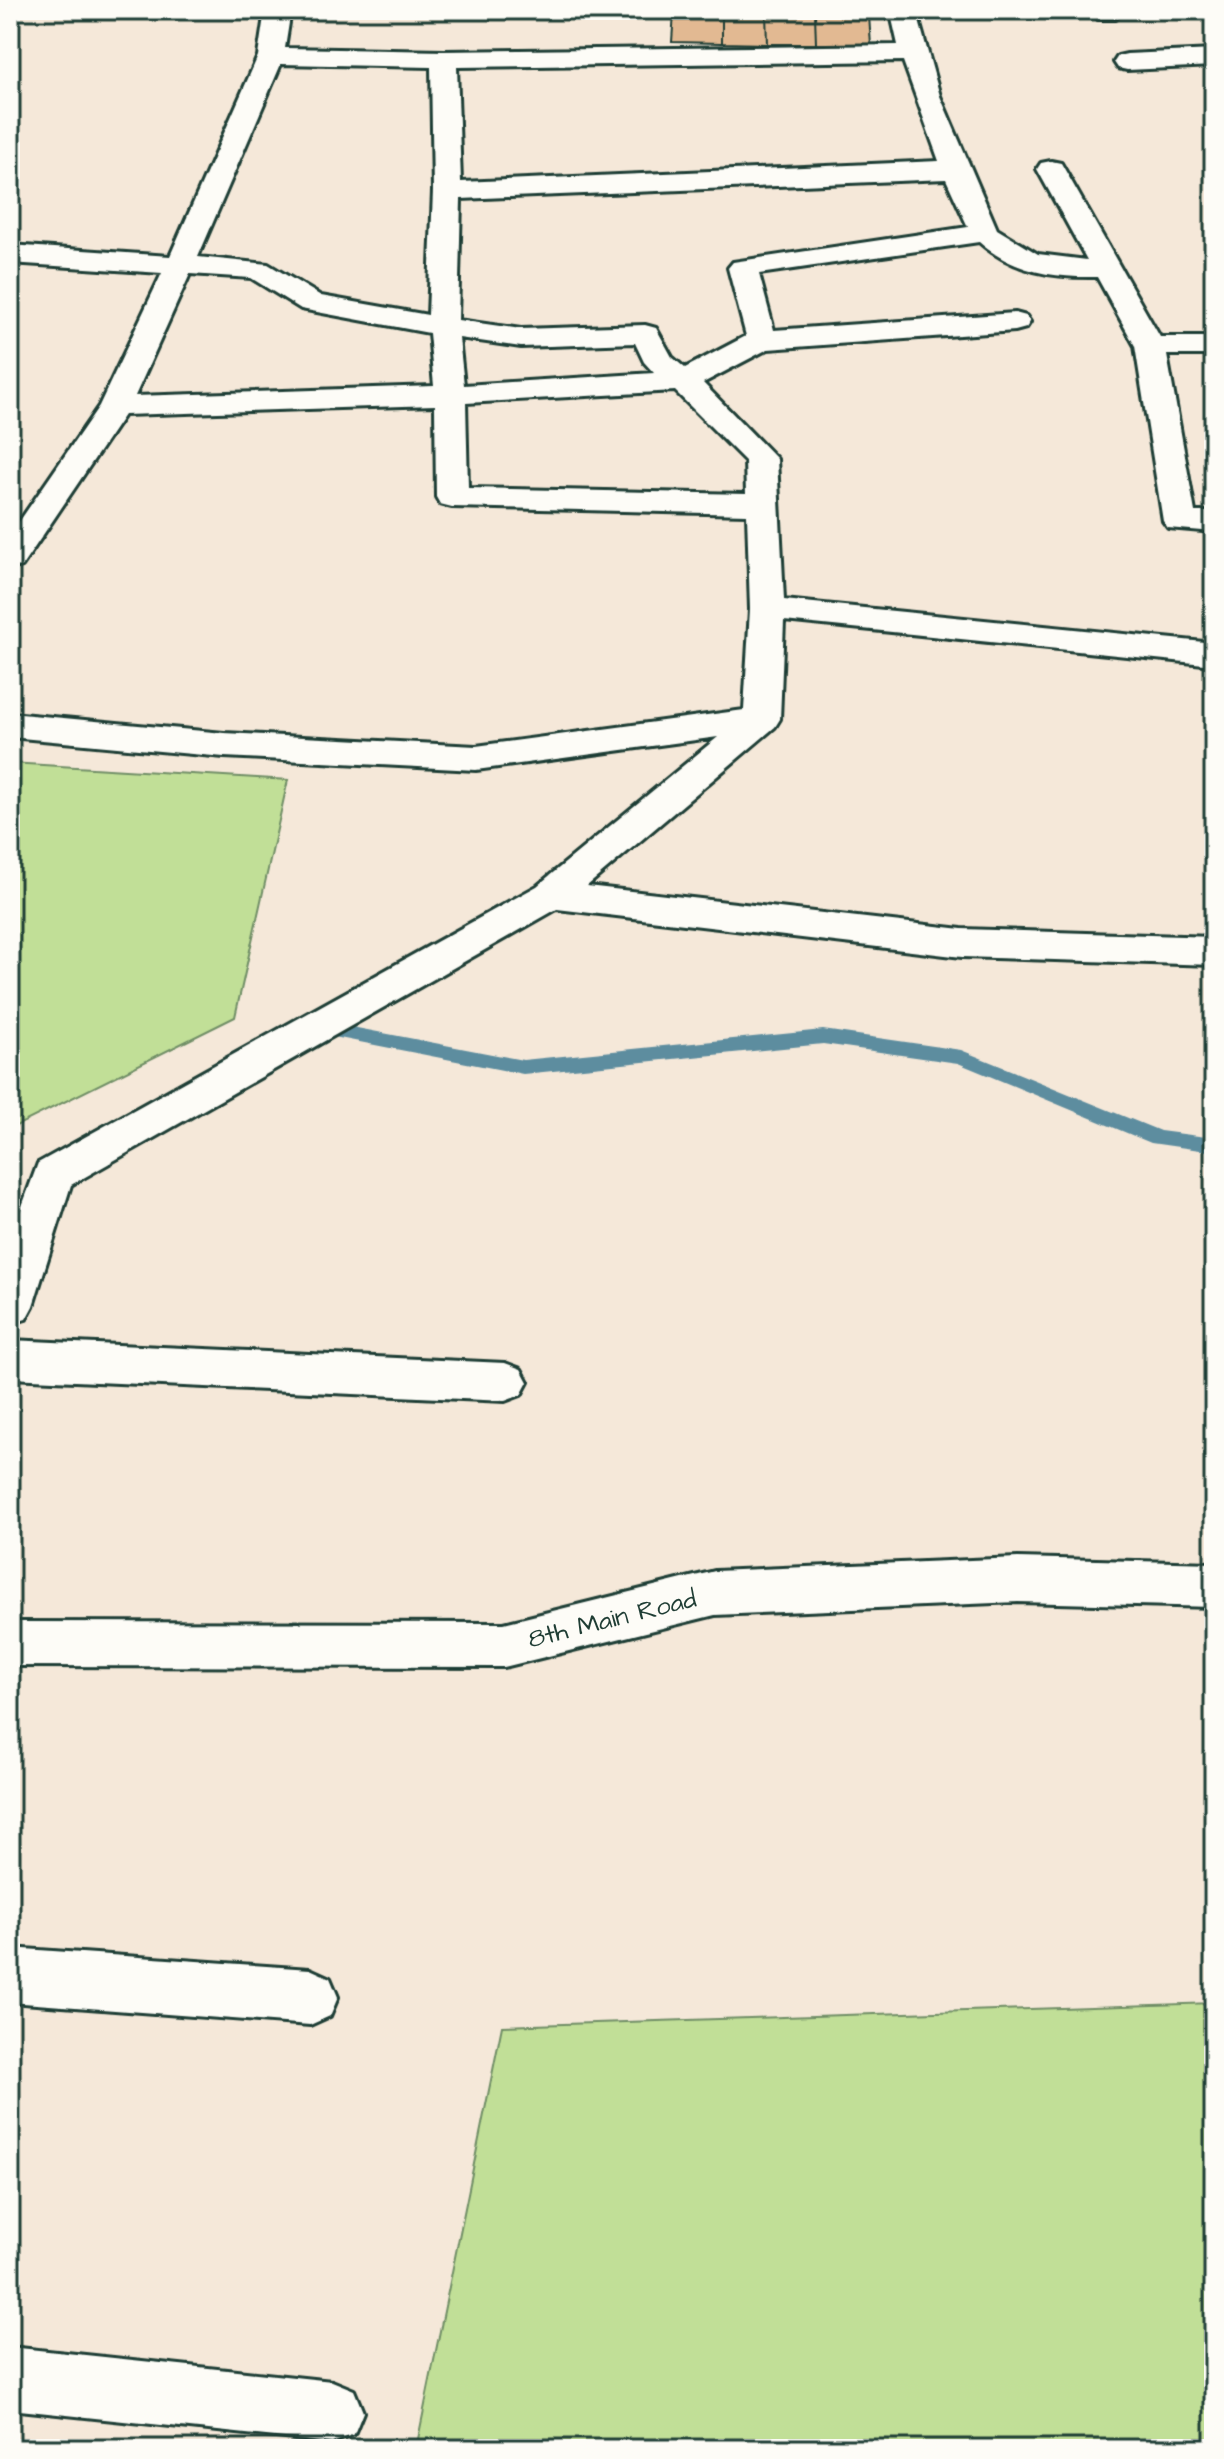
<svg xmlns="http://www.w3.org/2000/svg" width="1224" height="2459" viewBox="0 0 1224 2459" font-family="'Architects Daughter',sans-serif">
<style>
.green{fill:#c1df97;stroke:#708e66;stroke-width:2}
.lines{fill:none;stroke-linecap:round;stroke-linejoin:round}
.stream{fill:#5d8d9f;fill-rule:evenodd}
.building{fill:#e2b992;stroke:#1f3d34;stroke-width:2}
.minor-casing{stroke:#1f3d34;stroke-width:6}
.minor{fill:#fdfcf7;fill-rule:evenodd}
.labels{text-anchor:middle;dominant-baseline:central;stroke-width:6;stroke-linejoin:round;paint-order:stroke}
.street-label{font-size:26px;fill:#1f3d34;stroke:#fdfcf7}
</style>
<rect width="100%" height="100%" fill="#f5e8d9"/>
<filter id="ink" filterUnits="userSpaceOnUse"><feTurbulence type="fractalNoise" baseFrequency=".0125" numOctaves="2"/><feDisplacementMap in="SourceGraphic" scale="16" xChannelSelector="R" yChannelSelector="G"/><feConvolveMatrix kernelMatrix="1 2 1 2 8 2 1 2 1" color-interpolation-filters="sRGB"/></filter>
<g filter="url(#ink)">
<path class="green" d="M10,763L288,780L235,1017L10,1129Z
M1214,2003V2449H416L502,2026Z"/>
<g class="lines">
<path class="stream" d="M331,1023L523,1060L823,1030L961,1050L1160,1131L1214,1138V1152L1151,1143L958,1063L823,1044L523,1074L334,1037L316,1046L309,1044L307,1039L309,1034Z
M45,1186L52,1189L55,1194L52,1199L10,1222V1205Z"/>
</g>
<path class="building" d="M674,12H722V43L672,42Z
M722,12L766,13L767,44L722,43Z
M766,13L815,14L816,44H767Z
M815,14L869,15L871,46L816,44Z"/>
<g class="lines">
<g class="minor-casing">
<path id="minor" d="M265,10H291L285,48L444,51L898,45L890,10H916L940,96L997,229L1038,254L1087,260L1037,169L1041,163L1051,161L1061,163L1160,337H1214V355H1167L1195,512H1214V532L1168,528L1163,521L1135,346L1097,277C1053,278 1013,272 979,242L759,274L774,330L1015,313L1026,316L1030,322L1026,328L1015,331L768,349L703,383L777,459L784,600L1214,643V665L784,621L780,719L775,727L587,886L962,929L1214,937V965L962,957L557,909L71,1185L33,1306L26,1319L10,1324V1239L38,1163L537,886L718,737L476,770L224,757L10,737V713L224,733L476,746L744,710L750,609L747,514L452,507L440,504L436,497L435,405L124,415L22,566L10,569V535L99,406L162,273L10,263V245L170,256L258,56ZM903,61L939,161L461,182L457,67ZM281,64L431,67L433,191L428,315L321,296L268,264L198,257ZM946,179L968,227L733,262L728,268L746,336L685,368L672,357L656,328L645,325L521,329L458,320L461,199ZM190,274L251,278L301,309L429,333L434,386L135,396ZM459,338L521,347L635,343L644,362L654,373L464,385ZM675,391L745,461L746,494L468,488L466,403Z
M1093,10H1119L1120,14L1116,19H1098Z
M1214,50V66L1127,70L1118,68L1114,62L1118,56L1127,54Z
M10,1340L505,1363L521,1369L528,1382L521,1395L505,1401L10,1378Z
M1018,1558L1214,1563V1607L1018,1602L715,1615L504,1667L10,1666V1622L504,1623L715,1571Z
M10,1948L310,1969L330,1978L338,1997L330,2016L310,2025L10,2002Z
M10,2347L332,2381L354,2390L363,2412L354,2434L332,2443L10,2409Z"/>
</g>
<use href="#minor" class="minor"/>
</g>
</g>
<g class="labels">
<g class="street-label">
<text transform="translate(612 1619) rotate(-14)">8th Main Road</text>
</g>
</g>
<rect width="1224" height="2459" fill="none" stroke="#fdfcf7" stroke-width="40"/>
<rect x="20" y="20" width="1184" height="2419" fill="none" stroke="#1f3d34" stroke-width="3" filter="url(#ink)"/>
</svg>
